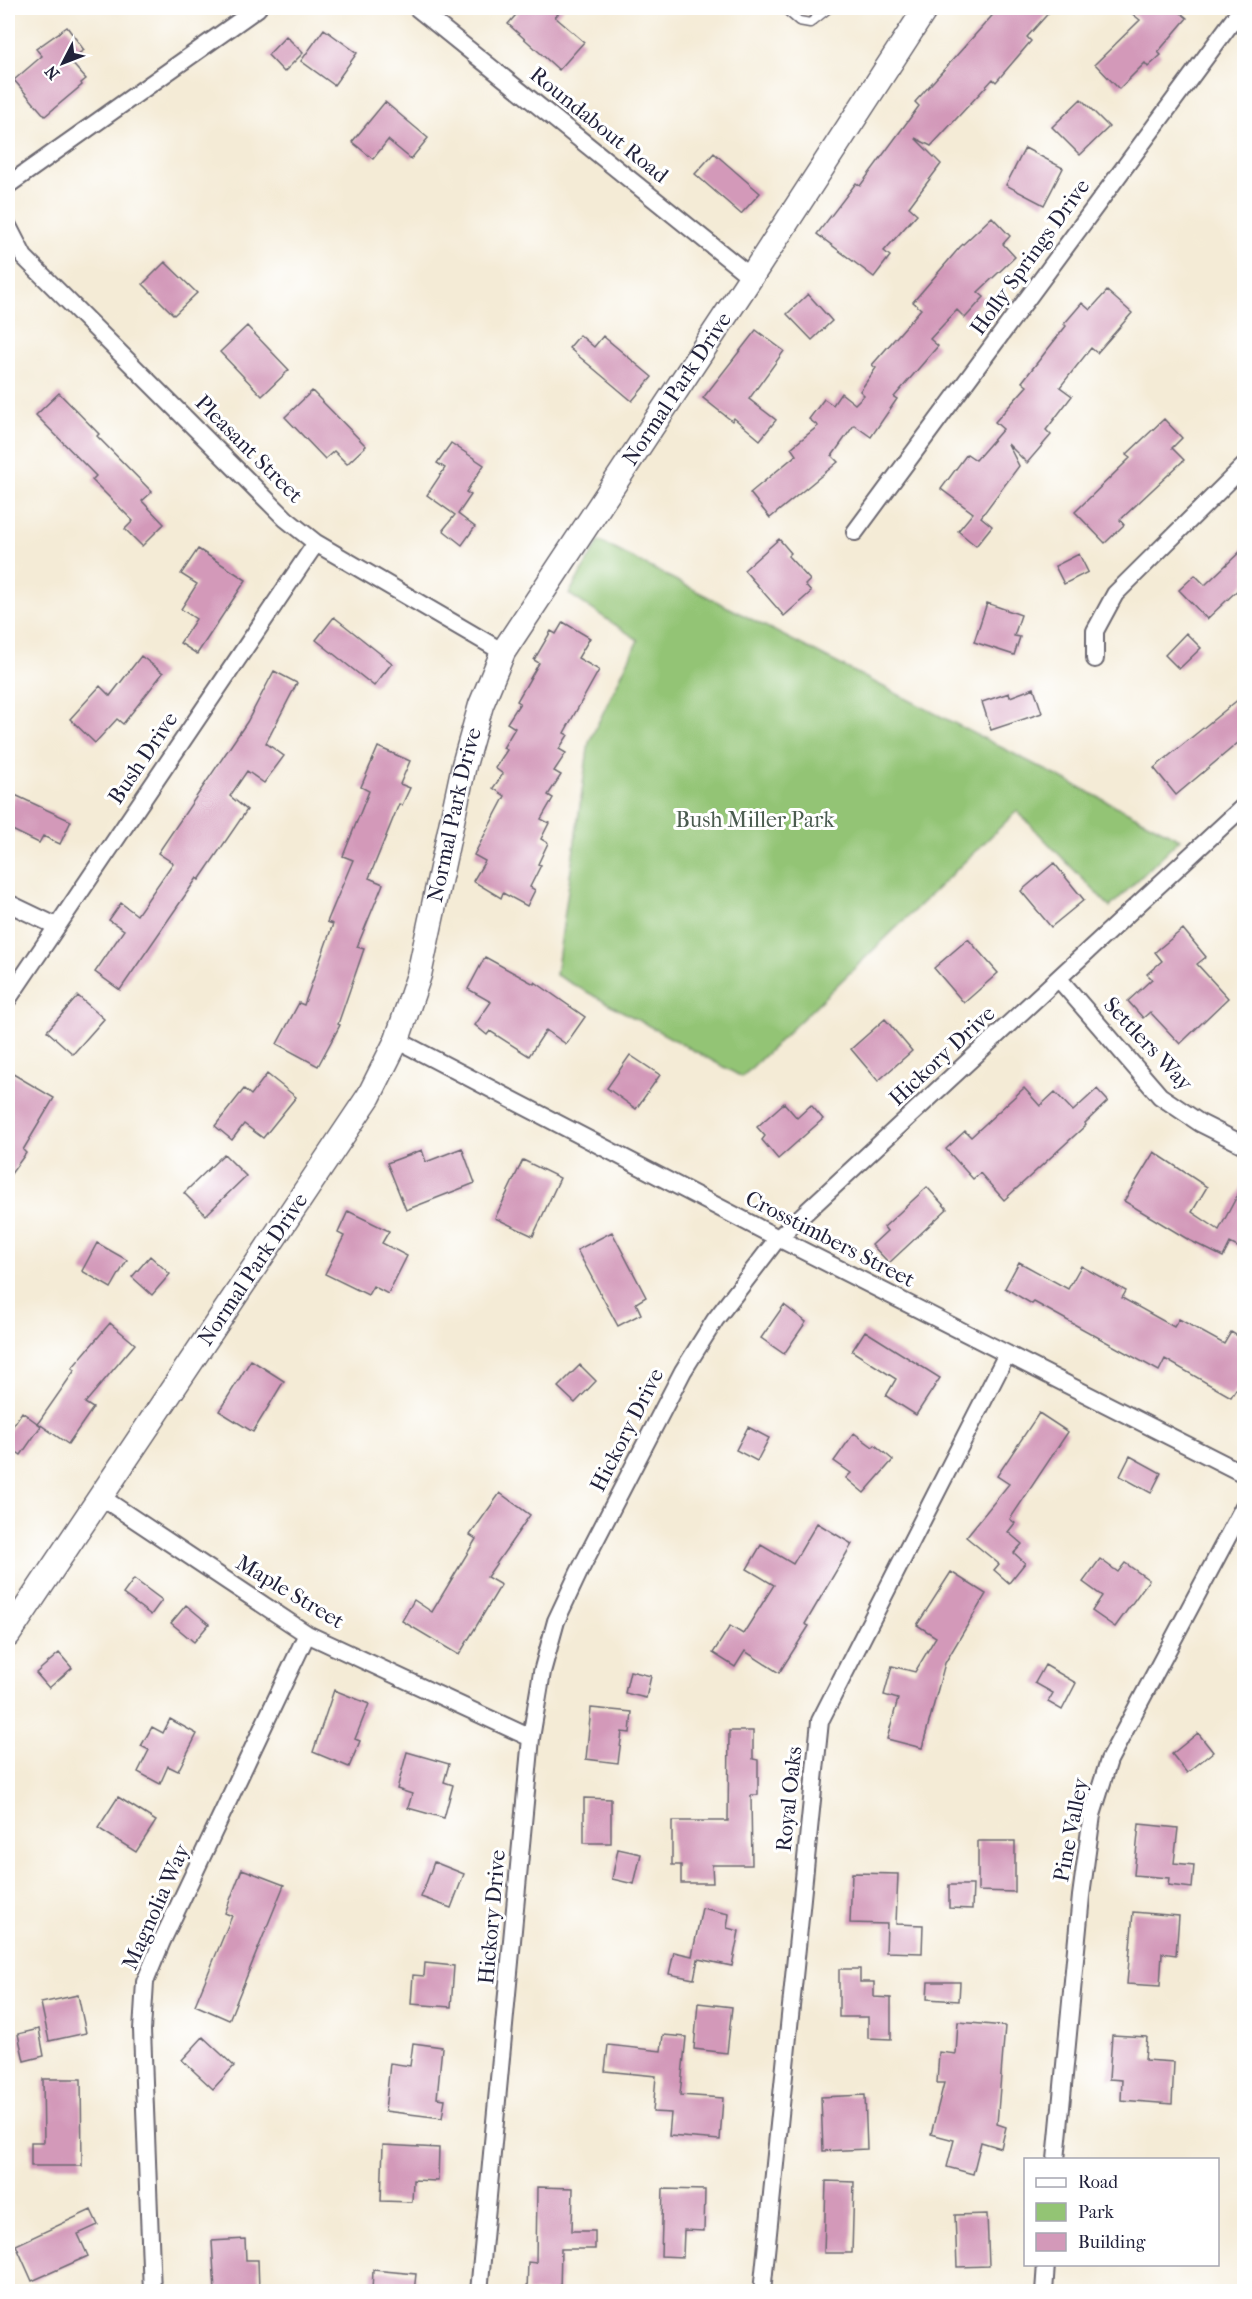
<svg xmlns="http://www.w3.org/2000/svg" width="1252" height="2299" viewBox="0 0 1252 2299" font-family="'IM FELL French Canon',serif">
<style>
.green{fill:#93c474;stroke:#5a7358;stroke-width:1.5}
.building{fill:#d399b9}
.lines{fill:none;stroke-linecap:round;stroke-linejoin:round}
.lane-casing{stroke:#6c6871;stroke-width:11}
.street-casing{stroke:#6c6871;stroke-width:20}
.secondary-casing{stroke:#6c6871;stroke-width:27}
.lane{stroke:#fff;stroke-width:8}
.street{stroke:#fff;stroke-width:16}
.secondary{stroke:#fff;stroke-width:24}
.labels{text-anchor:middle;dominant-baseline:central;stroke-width:6;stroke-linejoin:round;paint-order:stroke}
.street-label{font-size:22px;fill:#22223b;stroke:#fff}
.park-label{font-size:22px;fill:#4a5b4f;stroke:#fff}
</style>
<rect width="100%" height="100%" fill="#fff"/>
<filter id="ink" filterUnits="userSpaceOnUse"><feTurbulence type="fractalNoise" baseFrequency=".0167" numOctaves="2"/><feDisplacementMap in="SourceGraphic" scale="12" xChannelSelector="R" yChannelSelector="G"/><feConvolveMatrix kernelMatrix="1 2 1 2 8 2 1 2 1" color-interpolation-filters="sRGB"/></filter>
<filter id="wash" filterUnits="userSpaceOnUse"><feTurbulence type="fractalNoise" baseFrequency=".008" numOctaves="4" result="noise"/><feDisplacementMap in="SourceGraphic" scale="24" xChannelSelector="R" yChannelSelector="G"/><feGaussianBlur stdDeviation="1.35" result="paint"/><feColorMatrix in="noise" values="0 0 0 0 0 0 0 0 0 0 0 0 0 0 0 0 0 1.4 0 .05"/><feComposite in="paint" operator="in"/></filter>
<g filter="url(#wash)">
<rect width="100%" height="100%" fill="#f4ebd6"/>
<path class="green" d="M599,541L1180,839L1110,907L1017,811L742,1077L556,975L589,742L638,640L569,594Z"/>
<g id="blocks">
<path class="building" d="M522,8H564L555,17L584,42L559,70L508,24Z
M999,8H1053L1027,37L1031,41L996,82L993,79L931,146L915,138L941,164L909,207L917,214L884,251L890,256L874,277L817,234L856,183L860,186L919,106L915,102Z
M1125,8H1175L1187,18L1158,52L1161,55L1148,67L1145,63L1119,89L1095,64L1140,20Z
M67,27L84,50L69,60L86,79L81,83L82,85L45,116L14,80L42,56L36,49Z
M324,29L357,53L334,85L301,61Z
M286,36L303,53L284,72L268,55Z
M1081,99L1109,127L1080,155L1052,127Z
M385,102L428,138L411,159L388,140L373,159L352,142Z
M1025,148L1063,168L1044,205L1006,185Z
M714,153L760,193L741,214L695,174Z
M992,217L1010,236L1003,244L1015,257L978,292L984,297L965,318L957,310L930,339L938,346L894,397L897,399L871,437L854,425L832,456L838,462L770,518L750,493L796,455L791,448L818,426L809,419L824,399L833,405L841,393L855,404L864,395L860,391L876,368L872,365L921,309L913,302L960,247Z
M165,262L197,293L174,315L143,284Z
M1107,291L1132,313L1097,353L1091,348L1060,387L1072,396L1046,430L1051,435L1027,463L1008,444L1019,466L981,517L992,526L976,546L958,531L973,513L941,489L967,454L976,460L1003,429L995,422L1027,386L1022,382L1066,326L1064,324L1082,303L1090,310Z
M808,294L832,321L812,340L787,314Z
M247,326L289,370L262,396L220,352Z
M756,330L784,351L749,399L776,420L760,440L734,418L732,421L703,398Z
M580,335L594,347L603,336L652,377L632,401L569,348Z
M312,391L366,446L347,464L334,451L325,459L285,417Z
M59,393L99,434L97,436L152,492L142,501L164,524L142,546L125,529L133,521L92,480L96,476L36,415Z
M1164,419L1182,438L1172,448L1184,460L1120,520L1124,525L1105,543L1075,512L1130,458L1126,455Z
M451,443L484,465L466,492L471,495L458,514L475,527L462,545L443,530L455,515L427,495L445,468L437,463Z
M779,539L791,553L788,556L810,580L805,585L811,592L784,616L744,570Z
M1245,547V583L1207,619L1179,590L1195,575L1205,585Z
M198,549L246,580L197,654L180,643L196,619L181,609L197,584L181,574Z
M1079,554L1088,572L1064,584L1055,566Z
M987,603L1021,615L1014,636L1020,637L1014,655L974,642Z
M334,617L392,663L374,686L316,640Z
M563,622L590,638L578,658L599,670L564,733L568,735L559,749L566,753L554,771L561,775L548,795L553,798L541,819L549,823L541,839L548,843L538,864L541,865L530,887L535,890L527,906L503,893L501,898L473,881L485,861L474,855L505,796L493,788L503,774L495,768L507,750L503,748L515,728L507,723L520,703L517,701L539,663L534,660L551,631L556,634Z
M1186,633L1201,648L1179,669L1165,655Z
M141,656L163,673L123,724L117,719L95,743L70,719L100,686L110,696Z
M274,671L297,683L266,743L284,756L264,783L247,771L230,796L247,810L199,880L197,878L120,990L95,972L124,930L109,920L121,903L137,915L173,863L158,853L247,722Z
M1034,688L1042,713L991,730L982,702L1009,693L1010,697Z
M1245,694V737L1176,795L1154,768Z
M378,747L410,761L400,784L410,788L402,805L399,804L369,878L383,884L357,947L364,949L338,1024L340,1025L318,1066L277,1044L299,1003L304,1005L333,924L327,922L353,860L343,856L369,791L361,787Z
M15,795L71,821L60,844L43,836L39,843L8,828V810Z
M1054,863L1084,900L1051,927L1021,891Z
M1183,929L1206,957L1197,964L1228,998L1180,1044L1150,1012L1143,1018L1128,1001L1152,979L1147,974L1162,961L1155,952Z
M968,939L998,973L964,1003L934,968Z
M485,957L534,984L535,982L585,1017L566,1044L546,1030L529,1056L490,1031L487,1035L475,1025L491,1002L468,989Z
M78,996L104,1019L73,1054L47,1031Z
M885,1019L912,1051L878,1081L851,1049Z
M630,1055L660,1075L636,1109L607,1088Z
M8,1071L54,1098L23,1150L26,1153L8,1178Z
M267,1074L296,1097L263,1138L244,1124L232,1140L215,1126L244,1089L251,1095Z
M1024,1088L1040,1106L1055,1092L1073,1111L1097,1089L1108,1101L1085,1123L1086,1125L1004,1200L980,1173L973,1179L946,1149L965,1131L971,1137Z
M784,1103L797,1118L811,1105L823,1119L778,1159L762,1140L765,1136L757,1127Z
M462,1148L475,1183L406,1210L387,1163L422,1150L426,1162Z
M1154,1152L1207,1187L1192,1212L1219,1230L1245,1181V1251L1230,1243L1223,1257L1189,1240L1124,1201Z
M224,1154L246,1176L206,1215L184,1193Z
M523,1160L560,1178L533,1236L495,1218Z
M927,1187L947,1209L889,1263L872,1245L887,1231L884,1227Z
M348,1211L389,1231L382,1243L407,1256L388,1294L373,1286L368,1295L325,1274L344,1236L338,1233Z
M612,1232L646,1297L636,1303L641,1314L618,1326L577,1250Z
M97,1243L127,1260L111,1288L82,1271Z
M150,1256L170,1274L152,1295L132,1277Z
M1019,1262L1068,1289L1081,1266L1126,1291L1122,1298L1174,1327L1179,1319L1224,1344L1231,1332L1245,1340L1238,1351L1245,1355V1394L1236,1389L1231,1397L1165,1359L1159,1371L1034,1302L1032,1304L1005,1288Z
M784,1305L806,1322L784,1354L761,1338Z
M110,1323L135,1344L85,1403L93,1408L68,1444L38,1423L75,1370L72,1368Z
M865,1331L940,1378L916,1415L886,1396L896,1379L852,1351Z
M251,1360L284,1381L253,1432L219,1411Z
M580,1365L596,1381L575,1403L558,1387Z
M22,1412L41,1426L21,1455L8,1446V1433Z
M1039,1413L1068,1432L1010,1519L1015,1523L1008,1532L1022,1544L1014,1553L1025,1563L1009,1583L994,1570L999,1564L966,1537L1009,1484L997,1476Z
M748,1427L769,1438L757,1461L736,1450Z
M854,1433L873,1447L875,1445L893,1460L864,1493L846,1478L851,1473L834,1461Z
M1130,1456L1161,1473L1151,1493L1120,1476Z
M500,1493L530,1515L487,1577L501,1585L459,1655L402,1621L414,1600L432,1612L476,1539L470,1535Z
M817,1523L852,1544L805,1624L809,1626L779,1673L745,1651L735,1667L713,1653L730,1626L743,1634L774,1585L747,1569L761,1545L793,1564Z
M1100,1559L1118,1572L1125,1563L1149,1580L1115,1627L1092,1611L1102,1596L1083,1582Z
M951,1572L986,1594L945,1663L922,1748L887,1739L898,1699L884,1695L892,1666L915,1672L936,1637L917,1625Z
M134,1579L162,1600L151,1615L123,1594Z
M186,1605L209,1624L194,1642L171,1623Z
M59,1653L72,1668L49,1688L36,1673Z
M1045,1665L1076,1683L1062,1710L1048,1702L1053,1693L1035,1683Z
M630,1671L651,1676L646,1698L625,1693Z
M334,1690L369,1704L355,1739L360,1741L349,1767L313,1752Z
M591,1708L632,1712L630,1733L622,1732L618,1763L586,1759Z
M170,1719L197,1734L178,1771L168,1766L160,1784L138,1772L149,1750L141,1746L152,1727L163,1733Z
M729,1731H753V1759L758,1760V1795H751L752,1865H712L713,1883H681V1865H672V1821H728Z
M1198,1733L1213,1752L1187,1773L1172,1754Z
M407,1752L449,1764L444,1782L453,1785L444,1818L408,1808L412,1794L397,1789Z
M118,1797L156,1821L136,1852L98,1828Z
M584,1798L611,1799V1843H584Z
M1139,1824L1178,1828L1174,1863L1194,1865L1192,1888L1168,1885L1169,1878L1134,1875Z
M978,1841H1015V1892L978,1891Z
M618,1849L641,1854L634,1884L612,1879Z
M434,1862L464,1874L451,1908L421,1897Z
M242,1869L284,1885L229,2020L195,2005L232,1916L225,1913Z
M852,1873L898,1874L896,1924L923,1925L922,1953L886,1952L887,1924L850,1923Z
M949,1885H973L972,1909L949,1908Z
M702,1908L729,1914L727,1928L739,1931L732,1966L698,1959L694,1979L669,1974L674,1952L692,1956Z
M1133,1912L1179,1916L1176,1955L1162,1953L1160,1986L1127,1984Z
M425,1963L454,1966L451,2007L411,2004L413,1975L424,1976Z
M839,1969H860V1982H874V1997L891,1998V2039L868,2038V2017H839Z
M928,1982H960L959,2001L927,1999Z
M78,1995L86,2033L49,2041L41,2003Z
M698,2003L732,2007L727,2053L694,2049Z
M958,2022L1005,2026L997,2124L1006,2127L1001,2148L981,2142L973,2174L947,2167L954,2140L931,2134L944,2083H937L939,2052L956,2054Z
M39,2029L44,2056L24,2061L18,2034Z
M663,2035L686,2037L680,2095L723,2098L720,2140L669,2136L671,2113L653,2112L656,2076L605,2071L608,2045L661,2051Z
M1112,2035L1147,2037L1145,2060L1174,2062L1172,2104L1121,2100L1122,2080L1109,2079Z
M203,2037L234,2066L213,2089L182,2060Z
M413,2043L442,2047L437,2098L445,2099L442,2118L385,2111L390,2063L410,2066Z
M43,2079H81L82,2166H31V2142H44Z
M865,2095L867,2149L823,2151L821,2097Z
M383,2145L439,2148L438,2181L413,2180L412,2202L381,2201Z
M826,2181L854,2182L852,2253H824Z
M537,2187L573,2188L572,2231H595V2249H561L560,2292H527L528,2262L536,2263Z
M663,2189L705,2190L704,2231L684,2230L683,2257L661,2256Z
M91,2210L98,2225L78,2234L88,2256L32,2281L16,2245Z
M987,2214L989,2266L957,2267L955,2215Z
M245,2239L246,2260H258L259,2290L215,2292L212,2241Z
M373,2270L416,2274L414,2292H372Z"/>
</g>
</g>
<g filter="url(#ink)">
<use href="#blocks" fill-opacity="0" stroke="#6c6871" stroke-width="1.5"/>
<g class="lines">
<g class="lane-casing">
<path id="lane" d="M784,8L799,21L810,23L829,8"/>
</g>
<g class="street-casing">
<path id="street" d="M417,8L751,277
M8,185L258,8
M8,226L24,257L286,519L316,543L503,652
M855,532L1242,8
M1095,659V631L1115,594L1244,466
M8,903L56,926
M1059,979L1160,1096L1200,1123L1244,1145
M8,999L316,543
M397,1040L778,1238L1244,1474
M101,1497L307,1634L531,1738
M1056,2160L1081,1896L1092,1815L1109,1760L1244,1506
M152,2292L142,2030L145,1982L162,1941L307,1634
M479,2292L531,1738L542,1672L556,1621L579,1572L683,1371L715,1320L778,1238L1244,806
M762,2292L820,1721L1007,1354
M1044,2292L1046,2264"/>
</g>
<g class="secondary-casing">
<g id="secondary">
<path id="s1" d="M8,1635L369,1096L397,1040L419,975L464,765L481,705L503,652L751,277L926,8"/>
</g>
</g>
<use href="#lane" class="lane"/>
<use href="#street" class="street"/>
<use href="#secondary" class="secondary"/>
</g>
</g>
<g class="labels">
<g class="street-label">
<text transform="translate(599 125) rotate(39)">Roundabout Road</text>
<text transform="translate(1030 257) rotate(-54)">Holly Springs Drive</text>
<text stroke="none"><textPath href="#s1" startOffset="1430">Normal Park Drive</textPath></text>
<text transform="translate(249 449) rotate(45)">Pleasant Street</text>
<text transform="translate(143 758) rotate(-56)">Bush Drive</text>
<text stroke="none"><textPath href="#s1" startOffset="944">Normal Park Drive</textPath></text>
<text transform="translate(1148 1044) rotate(47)">Settlers Way</text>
<text transform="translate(942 1056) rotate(-43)">Hickory Drive</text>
<text transform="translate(830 1239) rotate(27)">Crosstimbers Street</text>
<text stroke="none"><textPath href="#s1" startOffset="440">Normal Park Drive</textPath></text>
<text transform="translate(627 1430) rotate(-63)">Hickory Drive</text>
<text transform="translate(290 1592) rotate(31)">Maple Street</text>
<text transform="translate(789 1799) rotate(-84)">Royal Oaks</text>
<text transform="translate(1071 1830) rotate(-79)">Pine Valley</text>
<text transform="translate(156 1907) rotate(-66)">Magnolia Way</text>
<text transform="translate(492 1917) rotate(-85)">Hickory Drive</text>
</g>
<g class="park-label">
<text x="755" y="820">Bush Miller Park</text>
</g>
</g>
<rect width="1252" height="2299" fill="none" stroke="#fff" stroke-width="30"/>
<rect x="1024" y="2158" width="195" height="108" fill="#ffffff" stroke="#a7a7b1" stroke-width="1.5"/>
<rect x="1036" y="2178" width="30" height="9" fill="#ffffff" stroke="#a7a7b1" stroke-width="1.5"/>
<text x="1078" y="2188" font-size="18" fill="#22223b">Road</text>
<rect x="1036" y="2203" width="30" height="18" fill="#93c474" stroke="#a7a7b1" stroke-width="1.5"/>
<text x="1078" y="2218" font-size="18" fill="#22223b">Park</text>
<rect x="1036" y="2233" width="30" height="18" fill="#d399b9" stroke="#a7a7b1" stroke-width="1.5"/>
<text x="1078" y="2248" font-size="18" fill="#22223b">Building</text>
<g transform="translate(63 63) rotate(228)" stroke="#ffffff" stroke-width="4.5" paint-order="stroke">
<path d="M0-4.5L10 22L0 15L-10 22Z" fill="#22223b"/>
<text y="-9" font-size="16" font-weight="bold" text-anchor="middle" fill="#22223b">N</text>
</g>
</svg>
